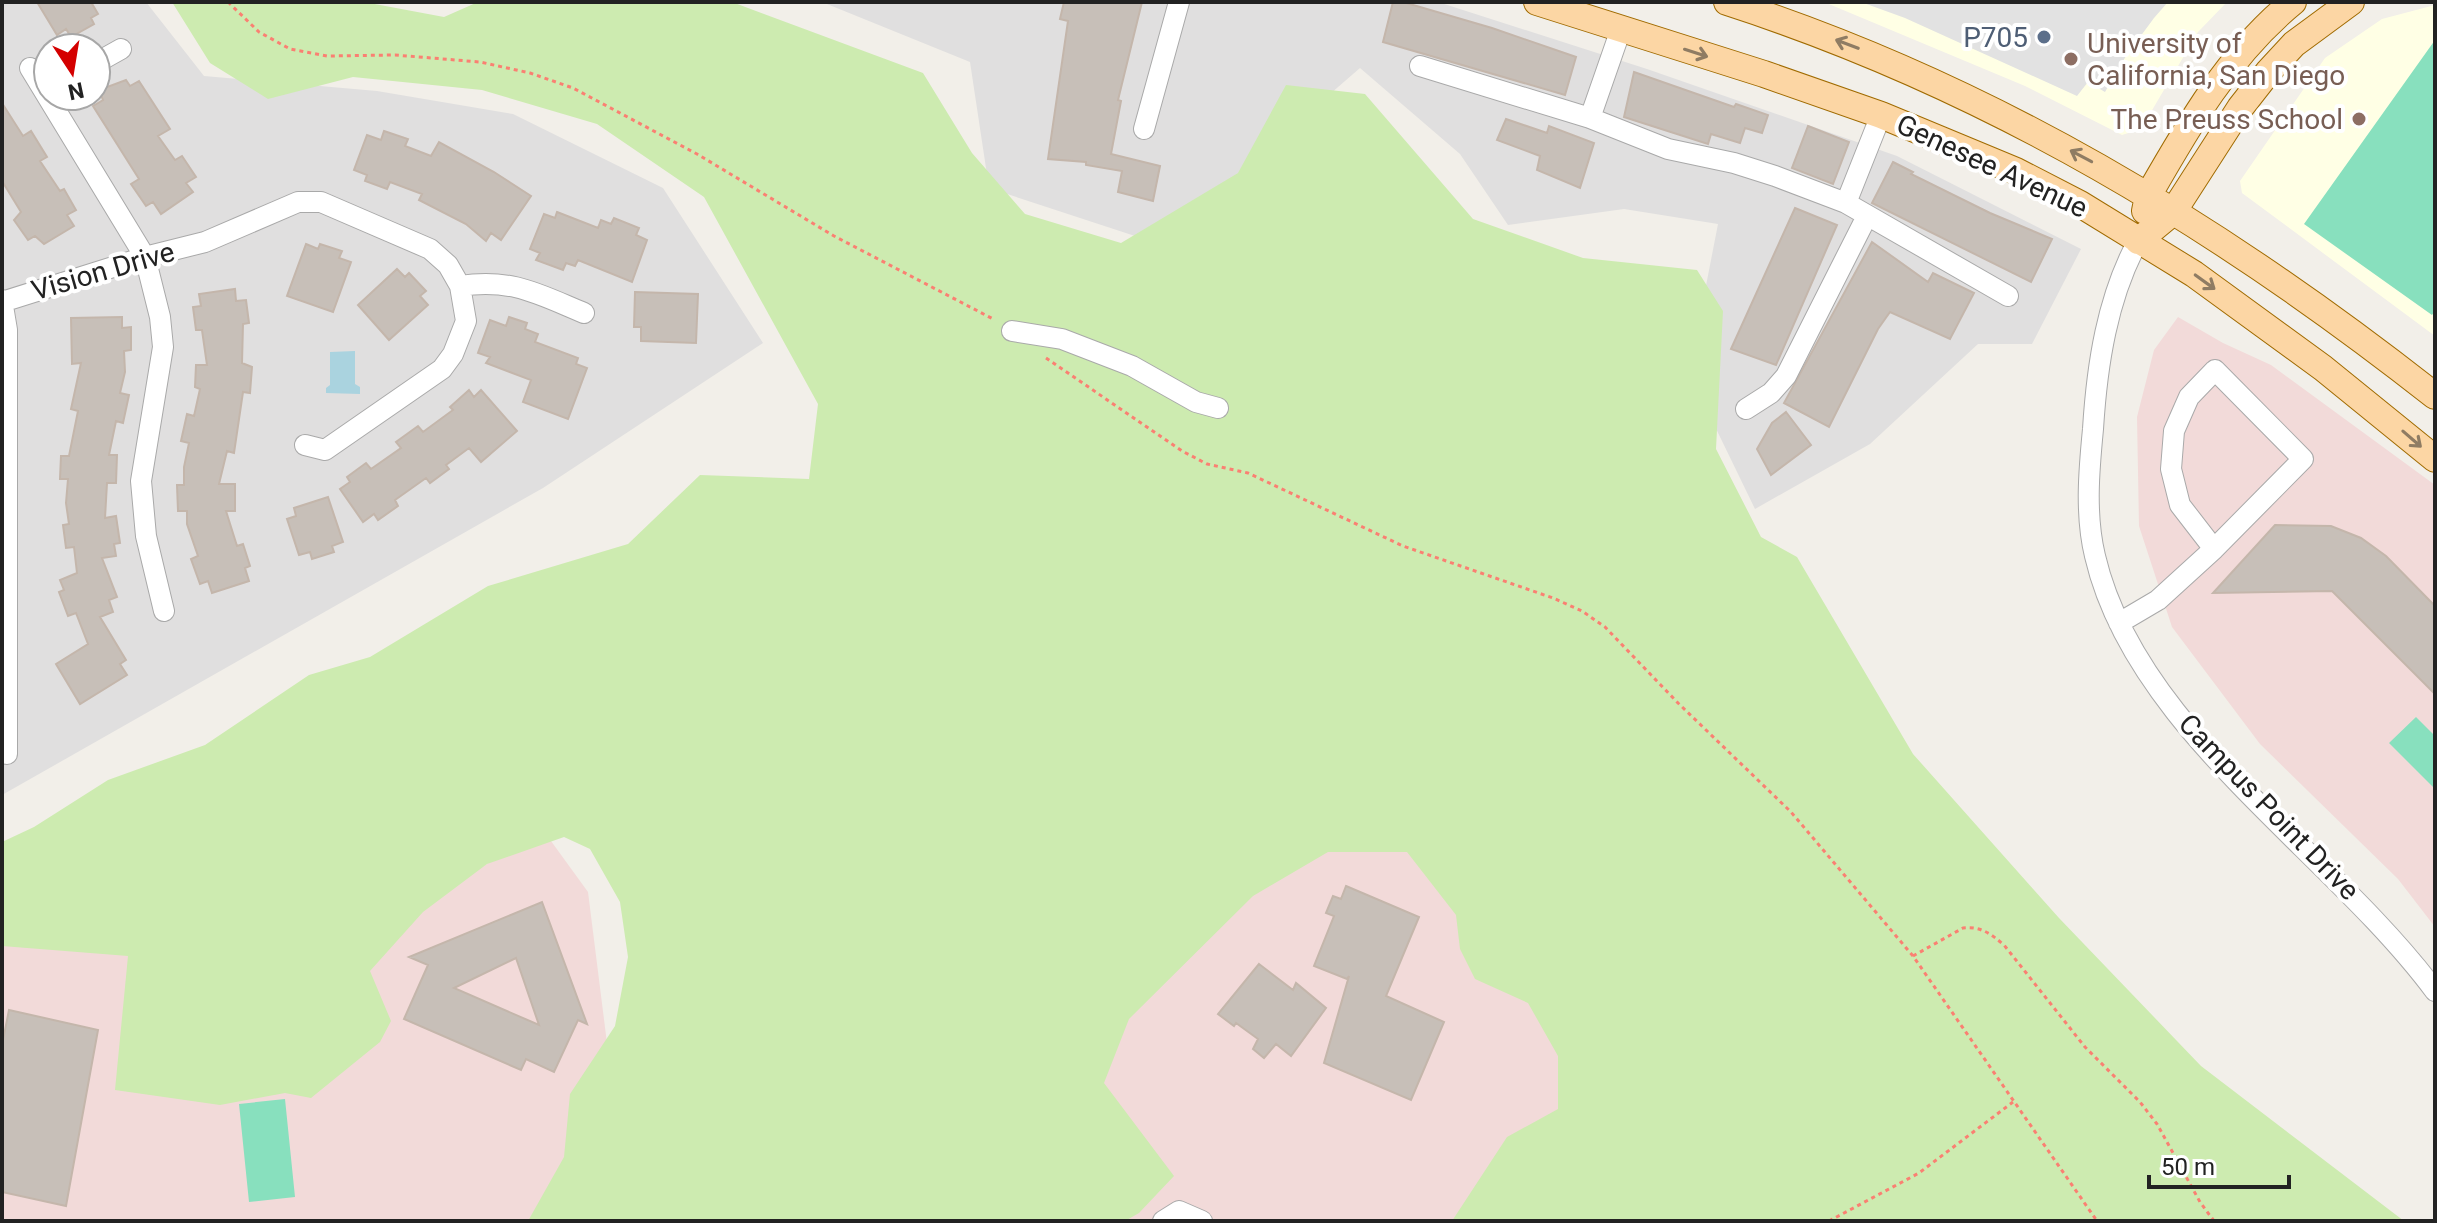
<svg xmlns="http://www.w3.org/2000/svg" width="2437" height="1223" viewBox="0 0 2437 1223" font-family="Roboto,sans-serif">
<style>
.residential{fill:#e0dfdf;fill-rule:evenodd}
.commercial{fill:#f2dad9}
.education{fill:#ffffe5}
.grass{fill:#cdebb0}
.pitch{fill:#88e0be}
.parking{fill:#e2e2e2}
.water{fill:#aad3df}
.building{fill:#c7bfb8;stroke:#c4b6ab;stroke-width:2;fill-rule:evenodd}
.lines{fill:none;stroke-linecap:round;stroke-linejoin:round}
.minor-casing{stroke:#a9a9a9;stroke-width:22}
.major-casing{stroke:#a06b00;stroke-width:28}
.path{stroke:#fa8072;stroke-width:3;stroke-dasharray:4 4;stroke-linecap:butt}
.minor{stroke:#fff;stroke-width:20}
.major{stroke:#fcd6a4;stroke-width:26}
.oneway{stroke:#8f7c63}
.service-dot{fill:#5c6f8a;stroke:#fff;stroke-width:3}
.education-dot{fill:#8d6e63;stroke:#fff;stroke-width:3}
.labels{text-anchor:middle;dominant-baseline:central;stroke-width:8;stroke-linejoin:round;paint-order:stroke}
.service-label{font-size:28px;fill:#4e5e75;stroke:#fff;text-anchor:end}
.education-label{font-size:28px;fill:#785e54;stroke:#fff;text-anchor:start}
.street-label{font-size:28px;fill:#222;stroke:#fff}
</style>
<rect width="100%" height="100%" fill="#f2efe9"/>
<path class="residential" d="M2,2H146L204,76L377,91L513,114L663,188L763,343L543,488L2,795ZM48,48H96V96H48Z
M822,2H1438L1647,69L1897,156L2081,249L2032,344H1978L1870,444L1755,509L1689,373L1718,224L1624,209L1508,225L1460,154L1360,68L1211,197L1138,237L989,188L970,62Z"/>
<path class="commercial" d="M2178,317L2223,343L2271,365L2435,485V927L2398,879L2260,744L2172,627L2139,526L2137,417L2154,350Z
M1406,791L1596,1109L1488,1221H1016L1071,1056L1126,939Z
M543,830L588,892L613,1091L593,1221H2V910L363,939Z"/>
<path class="education" d="M1824,2H2227L2198,32L2141,129L2122,135L2025,86Z
M2435,5V336L2242,193L2240,181L2325,58L2382,19Z"/>
<path class="grass" d="M172,2H364L444,17L478,2H732L923,73L972,153L1025,214L1121,243L1238,173L1286,85L1365,94L1473,219L1583,258L1697,270L1723,311L1716,449L1761,537L1797,557L1913,754L2059,918L2201,1066L2404,1221H1452L1507,1137L1558,1109V1056L1528,1003L1475,979L1460,949L1456,915L1407,852H1328L1253,896L1129,1019L1104,1083L1174,1176L1139,1213L1125,1221H528L564,1157L570,1094L615,1026L628,957L620,902L590,849L564,837L487,864L423,912L370,971L391,1021L380,1042L311,1098L285,1093L220,1105L115,1090L128,956L2,946V842L34,827L108,780L205,745L309,675L370,657L488,586L628,544L700,475L809,479L818,404L704,197L597,124L482,90L353,77L268,99L210,63Z"/>
<path class="pitch" d="M2435,40V311L2432,315L2304,224Z
M2416,717L2435,736V789L2389,743Z
M285,1099L295,1197L249,1202L239,1104Z"/>
<path class="parking" d="M1861,2H2168L2154,18L2126,56L2105,92L2088,82L2077,96L1905,18Z"/>
<path class="water" d="M355,351V384L360,387V394L326,393V388L330,385V352Z"/>
<path class="building" d="M37,2H91L98,14L91,18L94,24L71,37L66,29L57,35Z
M1064,2H1142L1118,100L1121,101L1111,154L1160,166L1153,201L1118,192L1122,171L1086,165V162L1048,159L1068,21L1060,19Z
M1393,2H1403L1492,28L1576,57L1565,95L1383,42Z
M1634,72L1734,107L1736,104L1768,115L1762,133L1745,128L1740,143L1711,134L1708,144L1624,117Z
M126,80L130,86L139,81L170,129L158,136L175,160L182,156L196,177L186,183L193,192L161,214L153,202L146,206L131,184L139,179L93,106L103,100L99,90Z
M2,103L23,136L31,131L47,157L40,161L60,191L64,189L76,210L67,215L74,226L44,244L35,236L28,240L14,220L21,212L2,181Z
M1506,119L1547,133L1549,126L1594,143L1580,188L1537,170L1540,156L1497,140Z
M1808,126L1849,142L1833,184L1792,168Z
M384,131L408,139L405,146L431,156L439,142L494,172L531,196L501,240L491,233L486,241L466,224L419,200L422,194L390,182L387,189L365,181L367,175L354,170L367,135L381,140Z
M1893,162L1913,172L1911,174L1990,213L2052,239L2031,282L1872,203Z
M1795,208L1837,225L1776,365L1731,349Z
M557,212L598,228L601,220L611,224L614,218L639,228L636,235L647,240L632,282L578,260L575,266L566,263L563,270L536,260L540,253L530,249L544,214L555,218Z
M1872,242L1928,282L1933,273L1974,293L1950,339L1890,312L1878,329L1829,427L1784,403Z
M306,244L318,249L320,244L342,251L339,258L351,262L333,312L287,296Z
M397,269L405,277L409,273L426,291L420,296L428,305L389,340L358,305Z
M235,289L236,301L246,300L249,323L243,324L242,363L252,367L250,393L243,392L234,453L227,451L219,484H235V511H226L237,546L243,544L250,566L245,568L249,581L212,593L208,581L200,584L191,559L198,556L187,524V511H178L177,485H184V467L189,443L181,441L187,414L194,416L200,389L195,387L196,365H207L202,330H196L193,307L201,306L199,294Z
M635,292L698,294L696,343L641,341V327H634Z
M122,317V328L131,327V350L124,351L125,372L120,393L129,395L123,423L116,421L109,455H117L116,483H107L105,518L116,516L120,543L114,544L116,556L102,558L117,597L109,600L113,612L100,617L126,660L120,664L127,675L80,704L56,664L88,644L76,613L68,616L59,592L64,590L60,580L77,573L74,547L66,548L63,525L69,524L66,503L68,479H60L61,456H69L78,411L71,409L81,363L72,364L71,318Z
M509,317L527,323L525,329L538,334L535,342L578,358L576,364L587,368L568,419L523,402L531,380L486,363L490,357L478,353L490,320L506,326Z
M469,390L474,397L481,390L517,431L481,462L469,448L446,465L449,469L430,483L426,478L395,500L398,506L378,520L374,514L363,522L340,489L350,482L347,477L366,463L371,469L401,448L396,442L418,426L423,432L453,410L450,407Z
M1786,412L1811,445L1771,475L1757,449L1772,423Z
M328,497L343,542L332,546L334,552L312,559L310,552L299,555L287,519L296,516L294,508Z
M2275,525L2331,526L2361,538L2386,556L2435,606V694L2332,591L2213,593Z
M1346,886L1419,917L1386,996L1444,1022L1411,1100L1324,1063L1349,976L1347,979L1314,966L1334,916L1326,913L1333,896L1341,899Z
M542,902L587,1024L578,1020L554,1072L526,1059L521,1070L404,1019L428,965L409,957ZM516,958L539,1025L454,988Z
M1259,964L1293,990L1296,983L1326,1008L1291,1056L1276,1044L1264,1058L1253,1049L1258,1039L1236,1023L1234,1026L1218,1014Z
M9,1010L98,1030L66,1206L2,1192V1045Z"/>
<g class="lines">
<g class="minor-casing">
<path id="minor" d="M96,63L121,49
M1420,66L1590,118L1668,149L1734,163L1775,176L1846,203L2008,296
M30,68L145,257L160,317L163,347L141,481L146,536L164,611
M1590,118L1621,29
M1144,129L1179,2
M1846,203L1881,115
M2138,241C2107,298 2097,365 2093,429C2089,470 2085,515 2095,556C2135,729 2331,851 2435,991
M460,286C512,278 538,294 584,313
M2,300L7,330V754
M2,302L145,257L205,242L298,202H321L430,249L448,265L460,286L466,321L453,354L442,369L325,450L305,445
M1012,331L1062,339L1132,366L1196,402L1218,408
M1746,409L1771,393L1786,376L1867,216
M2119,623L2158,600L2214,549L2303,459L2215,370L2189,397L2174,431L2171,469L2180,505L2214,549
M1163,1221L1179,1211L1202,1221"/>
</g>
<g class="major-casing">
<path id="major" d="M1537,2L1764,74L1881,115L2016,171L2080,204L2194,274L2323,368L2435,459
M1727,2C1990,87 2219,226 2435,396
M2145,211L2148,196C2188,126 2229,54 2293,2
M2138,241L2173,212L2240,108L2269,71L2294,44L2351,2"/>
</g>
<path class="path" d="M228,2L259,32L290,49L327,56L395,55L480,62L530,73L573,88L697,154L834,236L995,320
M1046,358L1182,451L1207,464L1248,473L1403,546L1553,598L1582,611L1605,627L1678,703L1791,812L1913,956L2097,1221
M1913,956L1963,928C1981,926 1991,934 2004,945L2085,1047L2140,1102L2157,1124L2200,1202L2214,1221
M1829,1221L1919,1173L2013,1102"/>
<use href="#minor" class="minor"/>
<use href="#major" class="major"/>
</g>
<defs><path id="oneway-shaft" d="M-6 0H5M1.5-3L5.5 0L1.5 3" fill="none" stroke-width="1.6" stroke-linecap="round" stroke-linejoin="round" transform="scale(2)"/></defs>
<g class="oneway">
<use href="#oneway-shaft" transform="translate(1847 44) rotate(-159)"/>
<use href="#oneway-shaft" transform="translate(1696 53) rotate(18)"/>
<use href="#oneway-shaft" transform="translate(2081 156) rotate(-152)"/>
<use href="#oneway-shaft" transform="translate(2205 282) rotate(36)"/>
<use href="#oneway-shaft" transform="translate(2412 439) rotate(41)"/>
</g>
<circle class="service-dot" cx="2044" cy="37" r="8"/>
<g class="education-dot">
<circle cx="2071" cy="59" r="8"/>
<circle cx="2359" cy="119" r="8"/>
</g>
<g class="labels">
<g class="service-label">
<text x="2028" y="37">P705</text>
</g>
<g class="education-label">
<text x="2087" y="43">University of<tspan x="2087" dy="32">California, San Diego</tspan></text>
<text x="2343" y="119" text-anchor="end">The Preuss School</text>
</g>
<g class="street-label">
<text transform="translate(1992 166) rotate(25)">Genesee Avenue</text>
<text transform="translate(103 271) rotate(-16)">Vision Drive</text>
<text transform="translate(2269 807) rotate(46)">Campus Point Drive</text>
</g>
</g>
<rect width="2437" height="1223" fill="none" stroke="#222222" stroke-width="8"/>
<g transform="translate(72 72) rotate(168)"><circle r="38" fill="#ffffff" stroke="#a7a7a7" stroke-width="2"/>
<path d="M0-6L14 30L0 20L-14 30Z" fill="#d40000"/>
<text y="-12" font-size="22" font-weight="bold" text-anchor="middle" fill="#222222">N</text>
</g>
<path d="M2149 1175v12h140v-12" fill="none" stroke="#222222" stroke-width="4"/>
<text x="2161" y="1175" font-size="24" fill="#222222" stroke="#ffffff" stroke-width="6" paint-order="stroke">50 m</text>
</svg>
